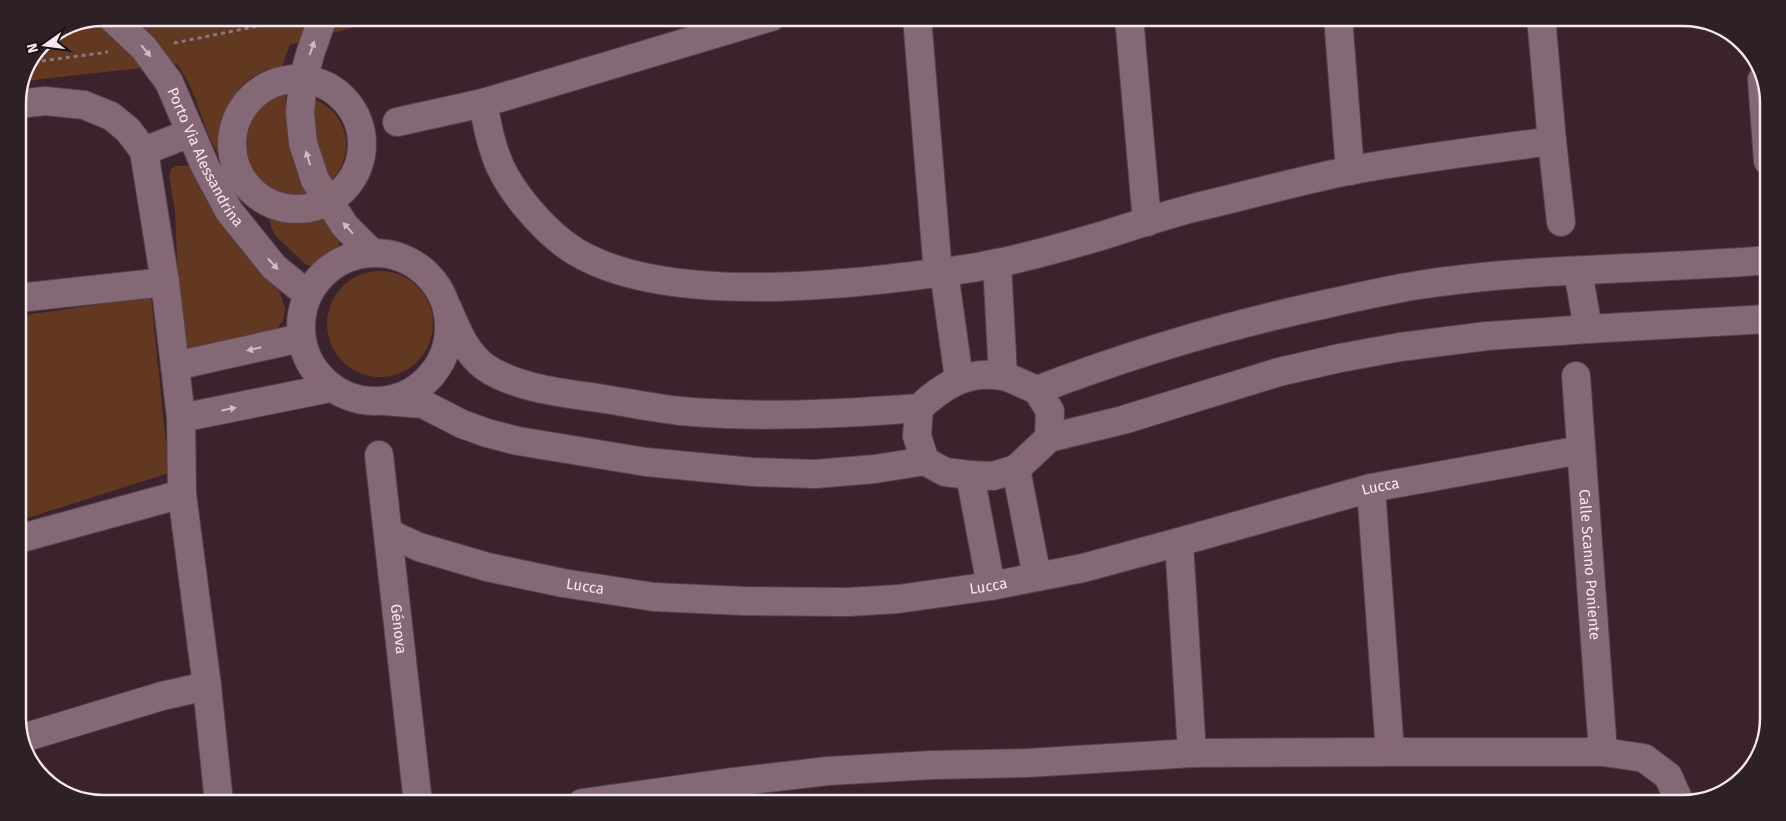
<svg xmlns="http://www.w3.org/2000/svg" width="1786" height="821" viewBox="0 0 1786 821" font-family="'Fira Sans',sans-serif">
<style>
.green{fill:#633821}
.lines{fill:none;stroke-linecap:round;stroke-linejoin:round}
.minor-casing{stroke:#55414b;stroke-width:30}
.path{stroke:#8c7780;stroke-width:3;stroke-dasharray:4 4;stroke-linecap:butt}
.minor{stroke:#856875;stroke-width:28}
.oneway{fill:#d0bbc4}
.labels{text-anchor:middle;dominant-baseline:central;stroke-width:4.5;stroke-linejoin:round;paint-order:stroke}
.street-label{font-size:15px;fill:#f8e7ee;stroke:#1b1015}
.rim{fill:none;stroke:#f8e7ee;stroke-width:2.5}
</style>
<rect width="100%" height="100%" fill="#3b232e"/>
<path class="green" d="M138,18H386L290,45L282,66C273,68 264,70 256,75C237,85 223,109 222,131C222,140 227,149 225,158C213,158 200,108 194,96C190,85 184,74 177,64L25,81L43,42L59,32L89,29Z
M285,93L289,138L293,155L310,200C259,208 222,159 251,114C255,108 263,100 271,97C275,95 281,94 285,93Z
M310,98C349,110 358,155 329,183L316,144Z
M176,166H189L197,172L261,271L280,292L285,309L283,321L271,335L196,351C186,347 184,343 180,333L175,210L169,177L171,169Z
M281,214L306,218L323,214L341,238L334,257L329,262L322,265L310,266L305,264L276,236L271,227L270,219Z
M327 324a53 53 0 1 1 106 0a53 53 0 1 1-106 0Z
M151,297L169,473L18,521V316Z"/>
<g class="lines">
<g class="minor-casing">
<g id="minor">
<path id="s1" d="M111,17L144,48L169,82L205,166L229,211L274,267L306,293"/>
<path d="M323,17L311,51L303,79L300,113L303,143L315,180L345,226L371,252"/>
<path d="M917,17L938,273"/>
<path d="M1129,17L1147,222"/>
<path d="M1338,17L1350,171"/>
<path d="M1541,17L1552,141L1561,222"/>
<circle cx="297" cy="144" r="65"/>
<path d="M1762,80L1768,161"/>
<path d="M483,103C487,124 491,146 500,166C512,193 540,225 563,243C641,303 811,288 904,277C935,273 967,270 998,263C1032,256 1067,246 1101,236C1133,226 1165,215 1197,207C1249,195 1301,180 1353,170C1419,158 1486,150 1552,141"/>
<path d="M18,104L45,101L84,105L111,116L128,130L144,151L165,282L175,366L181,418L182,494L207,686L219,803"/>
<path d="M397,122L483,103L771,17"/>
<path d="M144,151L190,133"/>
<circle cx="375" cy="327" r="74"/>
<path d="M997,263L1003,376"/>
<path d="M1578,271L1588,329"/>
<path d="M944,272L959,379"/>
<path d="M18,298L165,282"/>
<path d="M447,307C457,330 465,352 485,367C515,388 563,393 598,398C625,402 653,408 680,411C760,418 840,414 919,408C944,385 967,370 1002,376C1013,378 1026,386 1037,390C1131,354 1228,325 1326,304C1357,297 1388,290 1419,285C1534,267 1652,270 1768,260"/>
<path d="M175,366L301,338"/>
<path id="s2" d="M1576,376L1603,752"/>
<path d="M1037,390L1050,411L1049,438"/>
<path d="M385,401L423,404L462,424L487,433L518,441L646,462L752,472L815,474L875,469L925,461L945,472L970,475L993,476L1016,469L1049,438L1123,420L1279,372L1340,358L1400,347L1487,336L1588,329L1768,319"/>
<path d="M919,408L917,436L925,461"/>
<path d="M181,418L330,388"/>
<path id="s3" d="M379,455L418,803"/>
<path d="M1016,469L1037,577"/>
<path d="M970,475L991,586"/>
<path d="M1371,488L1390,752"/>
<path id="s4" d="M388,533L419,547L487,567L563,583L654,597L744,601L848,602L898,599L991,586L1083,568L1179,542L1371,488L1581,450"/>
<path d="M18,539L182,494"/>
<path d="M1179,542L1192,753"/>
<path d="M23,738L162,696L207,686"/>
<path d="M582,803L725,783L828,771L932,765L1027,763L1192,753L1390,752H1603L1644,758L1668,776L1680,803"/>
</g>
</g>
<path class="path" d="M174,43L293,19
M34,62L108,52"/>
<use href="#minor" class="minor"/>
</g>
<defs><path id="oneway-solid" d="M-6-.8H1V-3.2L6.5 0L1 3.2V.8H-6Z" transform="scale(1.25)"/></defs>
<g class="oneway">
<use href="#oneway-solid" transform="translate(312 48) rotate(-71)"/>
<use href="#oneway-solid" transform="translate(146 51) rotate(50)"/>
<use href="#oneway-solid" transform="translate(308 158) rotate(-107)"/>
<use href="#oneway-solid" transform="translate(348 228) rotate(-132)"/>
<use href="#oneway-solid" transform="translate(273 264) rotate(47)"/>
<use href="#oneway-solid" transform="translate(254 349) rotate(167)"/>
<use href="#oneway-solid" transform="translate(229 409) rotate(-11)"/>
</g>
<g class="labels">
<g class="street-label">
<text stroke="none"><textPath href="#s1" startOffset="171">Porto Via Alessandrina</textPath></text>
<text stroke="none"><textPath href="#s4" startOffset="1015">Lucca</textPath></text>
<text stroke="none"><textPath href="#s2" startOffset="189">Calle Scanno Poniente</textPath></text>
<text stroke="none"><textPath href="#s4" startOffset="205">Lucca</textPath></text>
<text stroke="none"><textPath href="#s4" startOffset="610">Lucca</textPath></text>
<text stroke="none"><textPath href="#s3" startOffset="175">Génova</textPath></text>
</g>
</g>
<path d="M0 0H1786V821H0ZM103 26H1683A77 77 0 0 1 1760 103V718A77 77 0 0 1 1683 795H103A77 77 0 0 1 26 718V103A77 77 0 0 1 103 26Z" fill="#2d2126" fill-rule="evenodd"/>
<path class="rim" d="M103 26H1683A77 77 0 0 1 1760 103V718A77 77 0 0 1 1683 795H103A77 77 0 0 1 26 718V103A77 77 0 0 1 103 26Z"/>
<g transform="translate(45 45) rotate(256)" stroke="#1b1015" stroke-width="4" paint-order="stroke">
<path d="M0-4L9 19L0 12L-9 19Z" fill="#f8e7ee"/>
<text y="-8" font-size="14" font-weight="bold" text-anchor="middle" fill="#f8e7ee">N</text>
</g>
</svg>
